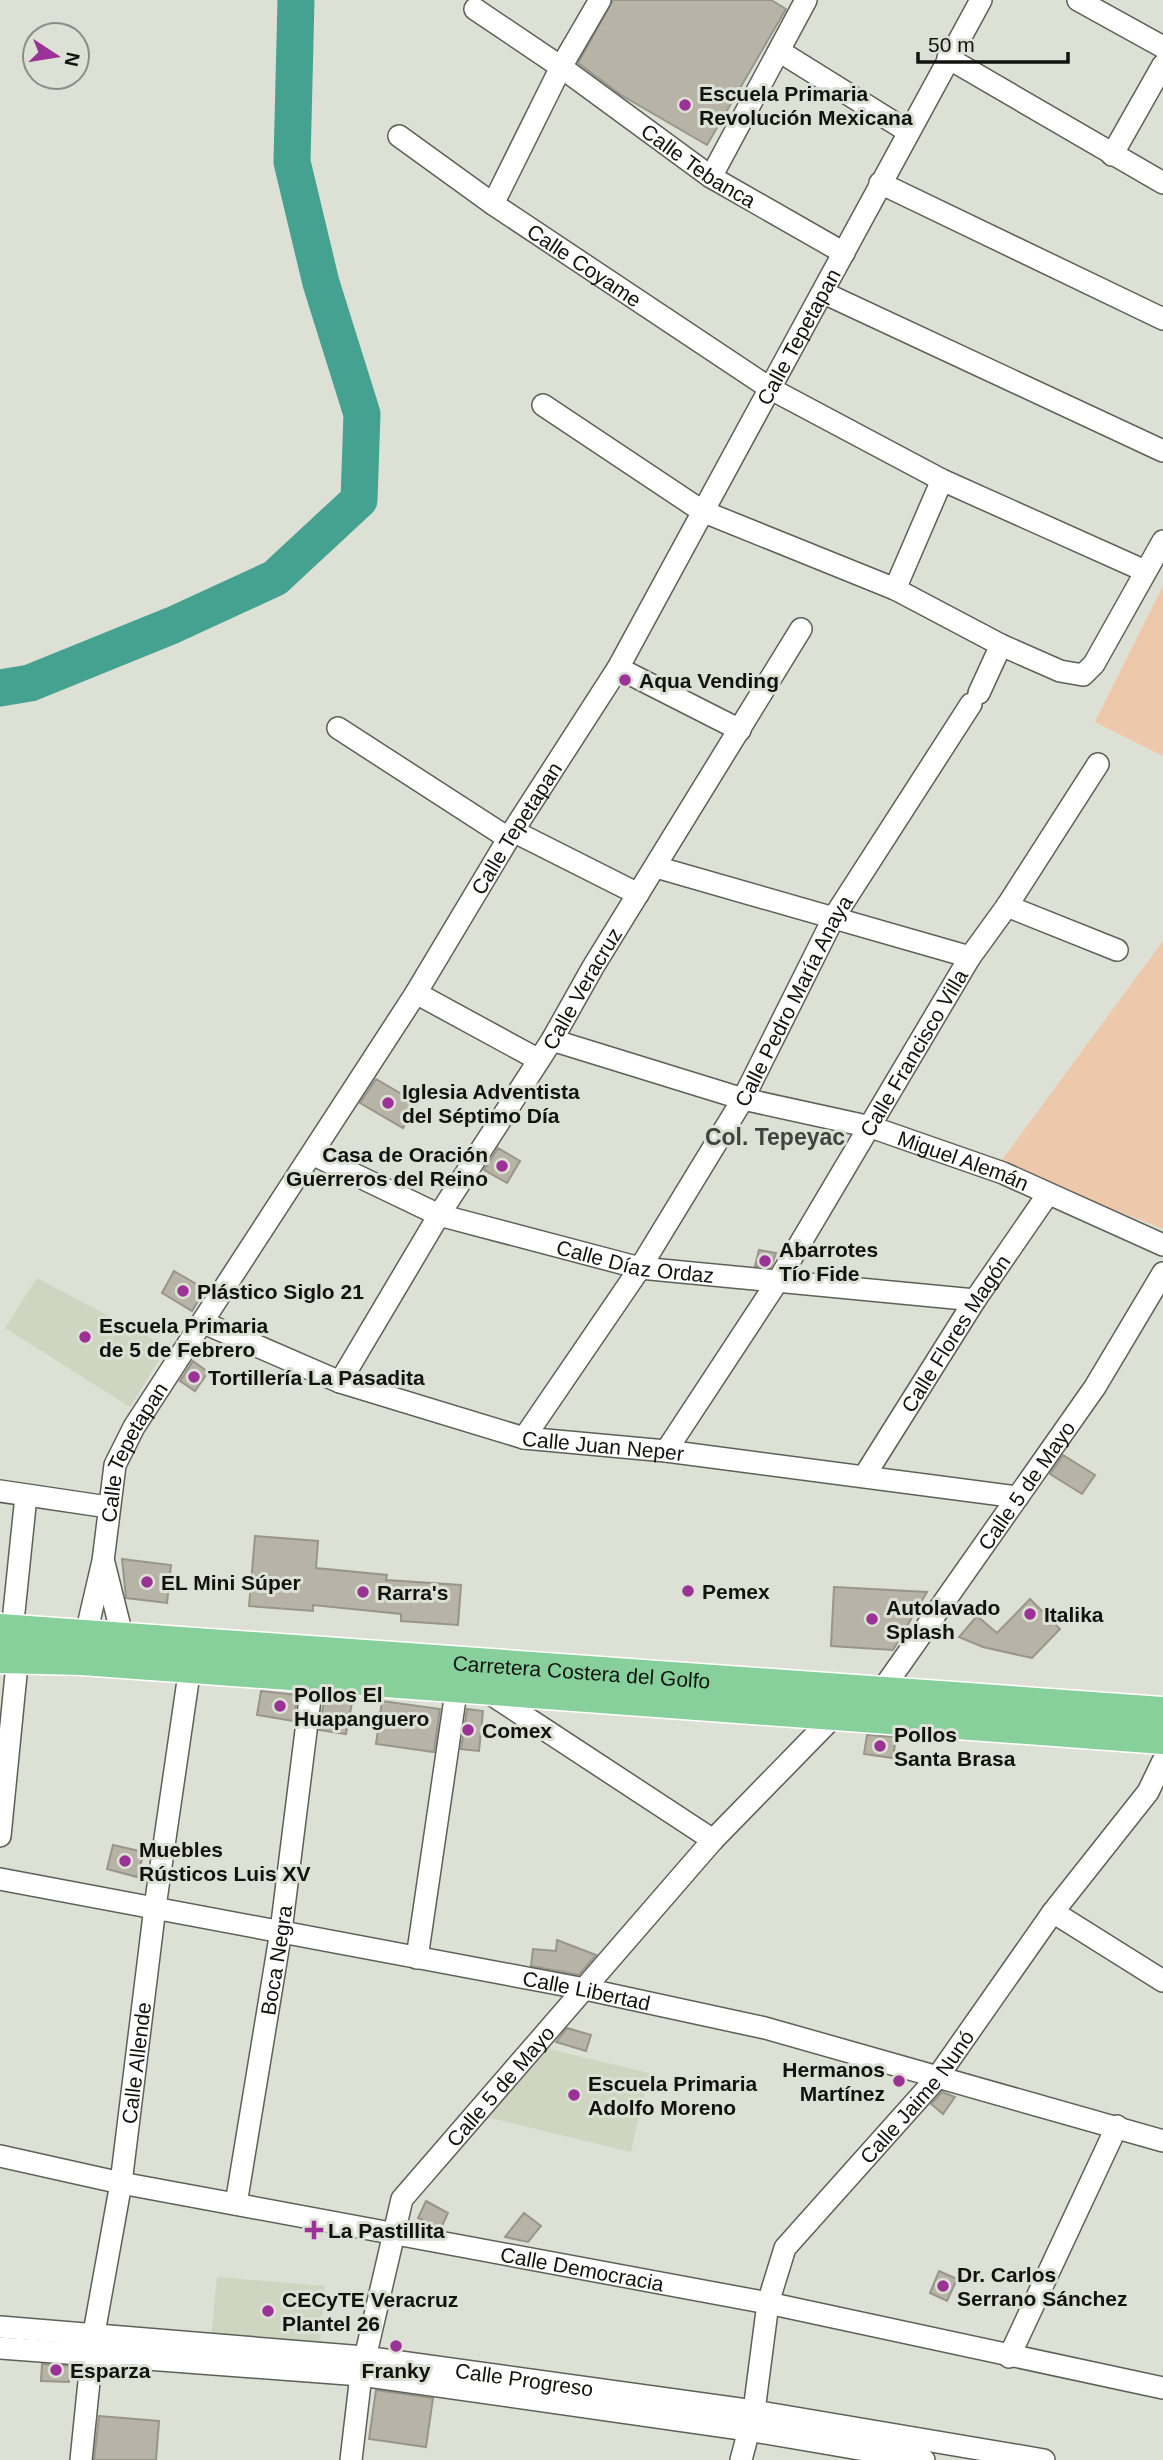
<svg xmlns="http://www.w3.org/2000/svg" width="1163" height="2460" viewBox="0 0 1163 2460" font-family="Arial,sans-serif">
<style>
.built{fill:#d0d5c2}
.green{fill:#edc8ab}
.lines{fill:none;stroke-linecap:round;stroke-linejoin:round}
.river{stroke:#45a291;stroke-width:37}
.building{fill:#b7b3a7;stroke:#99958a;stroke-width:2}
.street-casing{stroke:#5d6056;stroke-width:24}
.primary-casing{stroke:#fff;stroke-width:35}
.street{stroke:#fff;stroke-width:21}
.primary{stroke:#87d09c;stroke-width:32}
.poi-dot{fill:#9b3295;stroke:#dde0d4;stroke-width:2.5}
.labels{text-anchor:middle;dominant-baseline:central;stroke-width:6;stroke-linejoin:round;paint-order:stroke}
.poi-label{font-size:21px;font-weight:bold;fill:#12130f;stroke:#dde0d4;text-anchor:start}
.street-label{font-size:21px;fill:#12130f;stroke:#dde0d4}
.neighbourhood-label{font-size:23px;font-weight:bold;fill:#41443a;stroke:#dde0d4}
</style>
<rect width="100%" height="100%" fill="#dde0d4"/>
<path class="built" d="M37,1278L167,1347L130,1407L5,1328Z
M545,2048L649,2073L631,2152L486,2117Z
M217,2277L325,2286L320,2346L211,2337Z"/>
<path class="green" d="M1163,586V756L1095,722Z
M1163,941V1229L999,1164Z"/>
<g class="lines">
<path class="river" d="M0,688L30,683L173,625L275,578L359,500L362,414L321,283L292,162L296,0"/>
</g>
<path class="building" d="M613,0H771L786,9L707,145L621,95L578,63Z
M376,1079L417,1103L403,1128L360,1103Z
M498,1148L520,1161L507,1183L484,1170Z
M759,1250L776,1253L771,1267L755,1266Z
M174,1271L205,1289L192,1311L162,1293Z
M193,1361L208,1372L195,1391L180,1381Z
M1063,1455L1095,1475L1082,1494L1050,1474Z
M255,1536L318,1541L316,1568L387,1575L386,1580L461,1585L458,1625L401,1621V1614L313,1605V1611L249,1606Z
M122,1559L171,1565L167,1603L126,1598Z
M834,1587L927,1592L893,1650L831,1646Z
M1030,1599L1060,1629L1032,1658L983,1647L959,1637L977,1616L997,1633Z
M261,1691L297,1695L294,1721L257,1715Z
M325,1695L353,1698L346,1734L319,1730Z
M382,1701L440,1709L434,1752L376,1744Z
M467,1709L483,1711L479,1751L461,1749Z
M867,1735L896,1737L893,1758L864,1754Z
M113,1845L144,1852L137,1877L107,1869Z
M557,1940L596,1955L579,1975L531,1966L533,1949L556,1951Z
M567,2028L591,2035L586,2051L556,2042Z
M942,2092L955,2097L943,2114L931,2104Z
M426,2201L448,2213L441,2228L418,2218Z
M524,2213L541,2226L528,2242L505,2237Z
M939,2271L957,2279L947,2301L930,2293Z
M42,2364L70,2366L69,2382L41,2381Z
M376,2390L433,2398L426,2447L369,2439Z
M99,2416L159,2421L156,2460H94Z"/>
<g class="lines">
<g class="street-casing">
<g id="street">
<path d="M1078,0L1163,47"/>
<path id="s1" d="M475,9L561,67L711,177L844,253"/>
<path d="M779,51L909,132"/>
<path d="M948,58L1163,183"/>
<path id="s2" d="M399,136L493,204L771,389L942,480L1145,571"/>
<path d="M1112,155L1163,65"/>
<path d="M711,177L806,0"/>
<path d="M880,183L1163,319"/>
<path d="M493,204L561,67L600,0"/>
<path d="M824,293L1163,451"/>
<path d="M543,405L702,511L895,589L1001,645L1060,671L1083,675L1094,664L1163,541"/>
<path d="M895,589L942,480"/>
<path d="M618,668L740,730"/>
<path d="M979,693L1001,645"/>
<path d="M338,728L508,838"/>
<path d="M513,831L638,894"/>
<path d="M656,867L970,957"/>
<path d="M1007,906L1117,950"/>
<path d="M416,993L539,1060"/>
<path id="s3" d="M552,1040L743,1099L871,1127L1003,1173L1163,1245"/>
<path id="s4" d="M312,1154L439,1215L640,1268L975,1300"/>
<path id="s5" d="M204,1323L340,1382L524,1438L666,1451L1018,1497"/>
<path id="s6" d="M340,1382L439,1215L552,1040L593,967L801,629"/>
<path id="s7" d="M524,1438L640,1268L743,1099L834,917L971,704"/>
<path id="s8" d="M666,1451L779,1279L970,957L1007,906L1098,764"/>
<path id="s9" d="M865,1475L975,1300L1048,1194"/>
<path d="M0,1491L108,1507"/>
<path d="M104,1563L123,1639L122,1651"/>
<path d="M14,1612L26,1496"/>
<path id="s10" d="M83,1647L103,1561L115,1465L134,1427L416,993L513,831L618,668L981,0"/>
<path d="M486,1691L713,1840"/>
<path id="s11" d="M880,1693L1095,1387L1163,1273"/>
<path d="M0,1836L19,1644"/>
<path id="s12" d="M0,1879L585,1989L765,2028L1163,2141"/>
<path d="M1053,1912L1163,1981"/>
<path d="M417,1958L457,1685"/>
<path id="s13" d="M0,2156L121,2183L768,2303L1163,2388"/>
<path id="s14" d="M236,2204L281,1931L313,1675"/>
<path id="s15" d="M0,2327L364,2357L754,2411L1044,2460"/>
<path d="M0,2348L361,2375L748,2430L924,2460"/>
<path d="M1009,2357L1117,2126"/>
<path id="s16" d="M81,2460L94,2333L121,2183L155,1907L190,1667"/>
<path id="s17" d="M351,2460L361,2375L402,2199L713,1840L837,1713"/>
<path id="s18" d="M741,2460L754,2411L768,2303L785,2248L936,2079L1053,1912L1148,1792L1163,1761"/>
</g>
</g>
<g class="primary-casing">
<g id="primary">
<path id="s19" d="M0,1630L1163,1713"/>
<path d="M0,1657L82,1659L1163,1738"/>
</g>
</g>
<use href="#street" class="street"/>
<use href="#primary" class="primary"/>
</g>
<g class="poi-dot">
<circle cx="685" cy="105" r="7"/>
<circle cx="625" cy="680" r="7"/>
<circle cx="388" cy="1103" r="7"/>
<circle cx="502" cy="1166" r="7"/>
<circle cx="765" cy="1261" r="7"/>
<circle cx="183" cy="1291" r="7"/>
<circle cx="85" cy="1337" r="7"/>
<circle cx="194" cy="1377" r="7"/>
<circle cx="147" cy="1582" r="7"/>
<circle cx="688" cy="1591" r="7"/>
<circle cx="363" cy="1592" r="7"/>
<circle cx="1030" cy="1614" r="7"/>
<circle cx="872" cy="1619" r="7"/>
<circle cx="280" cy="1706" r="7"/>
<circle cx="468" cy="1730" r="7"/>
<circle cx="880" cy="1746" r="7"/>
<circle cx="125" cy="1861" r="7"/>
<circle cx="899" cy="2081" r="7"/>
<circle cx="574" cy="2095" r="7"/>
<path d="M310.5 2219.5h7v7h7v7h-7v7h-7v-7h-7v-7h7z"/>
<circle cx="943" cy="2286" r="7"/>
<circle cx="268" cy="2311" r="7"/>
<circle cx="396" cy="2346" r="7"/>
<circle cx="56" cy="2370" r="7"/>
</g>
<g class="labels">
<g class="poi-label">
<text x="699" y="93">Escuela Primaria<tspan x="699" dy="24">Revolución Mexicana</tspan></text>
<text x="639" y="680">Aqua Vending</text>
<text x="402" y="1091">Iglesia Adventista<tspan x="402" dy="24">del Séptimo Día</tspan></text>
<text x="488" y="1154" text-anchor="end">Casa de Oración<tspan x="488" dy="24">Guerreros del Reino</tspan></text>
<text x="779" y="1249">Abarrotes<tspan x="779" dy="24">Tío Fide</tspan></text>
<text x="197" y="1291">Plástico Siglo 21</text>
<text x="99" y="1325">Escuela Primaria<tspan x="99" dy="24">de 5 de Febrero</tspan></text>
<text x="208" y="1377">Tortillería La Pasadita</text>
<text x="161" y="1582">EL Mini Súper</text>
<text x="702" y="1591">Pemex</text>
<text x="377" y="1592">Rarra's</text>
<text x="886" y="1607">Autolavado<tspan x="886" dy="24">Splash</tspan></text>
<text x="1044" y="1614">Italika</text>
<text x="294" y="1694">Pollos El<tspan x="294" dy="24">Huapanguero</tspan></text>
<text x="482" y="1730">Comex</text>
<text x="894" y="1734">Pollos<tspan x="894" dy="24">Santa Brasa</tspan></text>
<text x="139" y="1849">Muebles<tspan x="139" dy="24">Rústicos Luis XV</tspan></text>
<text x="885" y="2069" text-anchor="end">Hermanos<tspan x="885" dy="24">Martínez</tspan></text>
<text x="588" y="2083">Escuela Primaria<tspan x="588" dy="24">Adolfo Moreno</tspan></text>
<text x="328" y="2230">La Pastillita</text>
<text x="957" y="2274">Dr. Carlos<tspan x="957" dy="24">Serrano Sánchez</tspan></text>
<text x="282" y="2299">CECyTE Veracruz<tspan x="282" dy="24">Plantel 26</tspan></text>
<text x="70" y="2370">Esparza</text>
<text x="396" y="2370" text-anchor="middle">Franky</text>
</g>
<g class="street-label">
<text stroke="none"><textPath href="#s1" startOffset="273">Calle Tebanca</textPath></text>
<text stroke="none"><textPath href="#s2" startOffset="226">Calle Coyame</textPath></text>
<text stroke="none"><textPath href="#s10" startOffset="1505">Calle Tepetapan</textPath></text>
<text stroke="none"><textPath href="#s10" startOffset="938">Calle Tepetapan</textPath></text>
<text stroke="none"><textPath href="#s6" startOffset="462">Calle Veracruz</textPath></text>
<text stroke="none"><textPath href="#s7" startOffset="514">Calle Pedro María Anaya</textPath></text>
<text stroke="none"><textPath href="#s8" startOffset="469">Calle Francisco Villa</textPath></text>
<text stroke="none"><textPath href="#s3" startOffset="429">Miguel Alemán</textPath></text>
<text stroke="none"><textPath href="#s4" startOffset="343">Calle Díaz Ordaz</textPath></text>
<text stroke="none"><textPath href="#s9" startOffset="168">Calle Flores Magón</textPath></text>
<text stroke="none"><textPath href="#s5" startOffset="420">Calle Juan Neper</textPath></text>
<text stroke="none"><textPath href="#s10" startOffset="203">Calle Tepetapan</textPath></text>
<text stroke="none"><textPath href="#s11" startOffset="254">Calle 5 de Mayo</textPath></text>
<text stroke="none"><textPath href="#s19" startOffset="583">Carretera Costera del Golfo</textPath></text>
<text stroke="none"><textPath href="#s14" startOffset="247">Boca Negra</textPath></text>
<text stroke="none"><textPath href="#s12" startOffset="597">Calle Libertad</textPath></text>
<text stroke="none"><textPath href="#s16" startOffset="401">Calle Allende</textPath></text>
<text stroke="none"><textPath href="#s17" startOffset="416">Calle 5 de Mayo</textPath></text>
<text stroke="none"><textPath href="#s18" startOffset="418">Calle Jaime Nunó</textPath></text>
<text stroke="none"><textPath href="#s13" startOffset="593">Calle Democracia</textPath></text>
<text stroke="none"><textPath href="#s15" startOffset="527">Calle Progreso</textPath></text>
</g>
<g class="neighbourhood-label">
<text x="775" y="1137">Col. Tepeyac</text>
</g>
</g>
<g transform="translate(56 56) rotate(102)"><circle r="33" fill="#dde0d4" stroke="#8c8e85" stroke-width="2"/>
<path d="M0-5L12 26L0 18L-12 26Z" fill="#9b3295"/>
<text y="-10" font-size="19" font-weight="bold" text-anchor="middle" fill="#12130f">N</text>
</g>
<path d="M918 52v10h150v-10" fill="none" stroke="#12130f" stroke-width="3.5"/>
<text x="928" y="52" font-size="21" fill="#12130f" stroke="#dde0d4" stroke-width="5" paint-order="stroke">50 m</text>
</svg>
